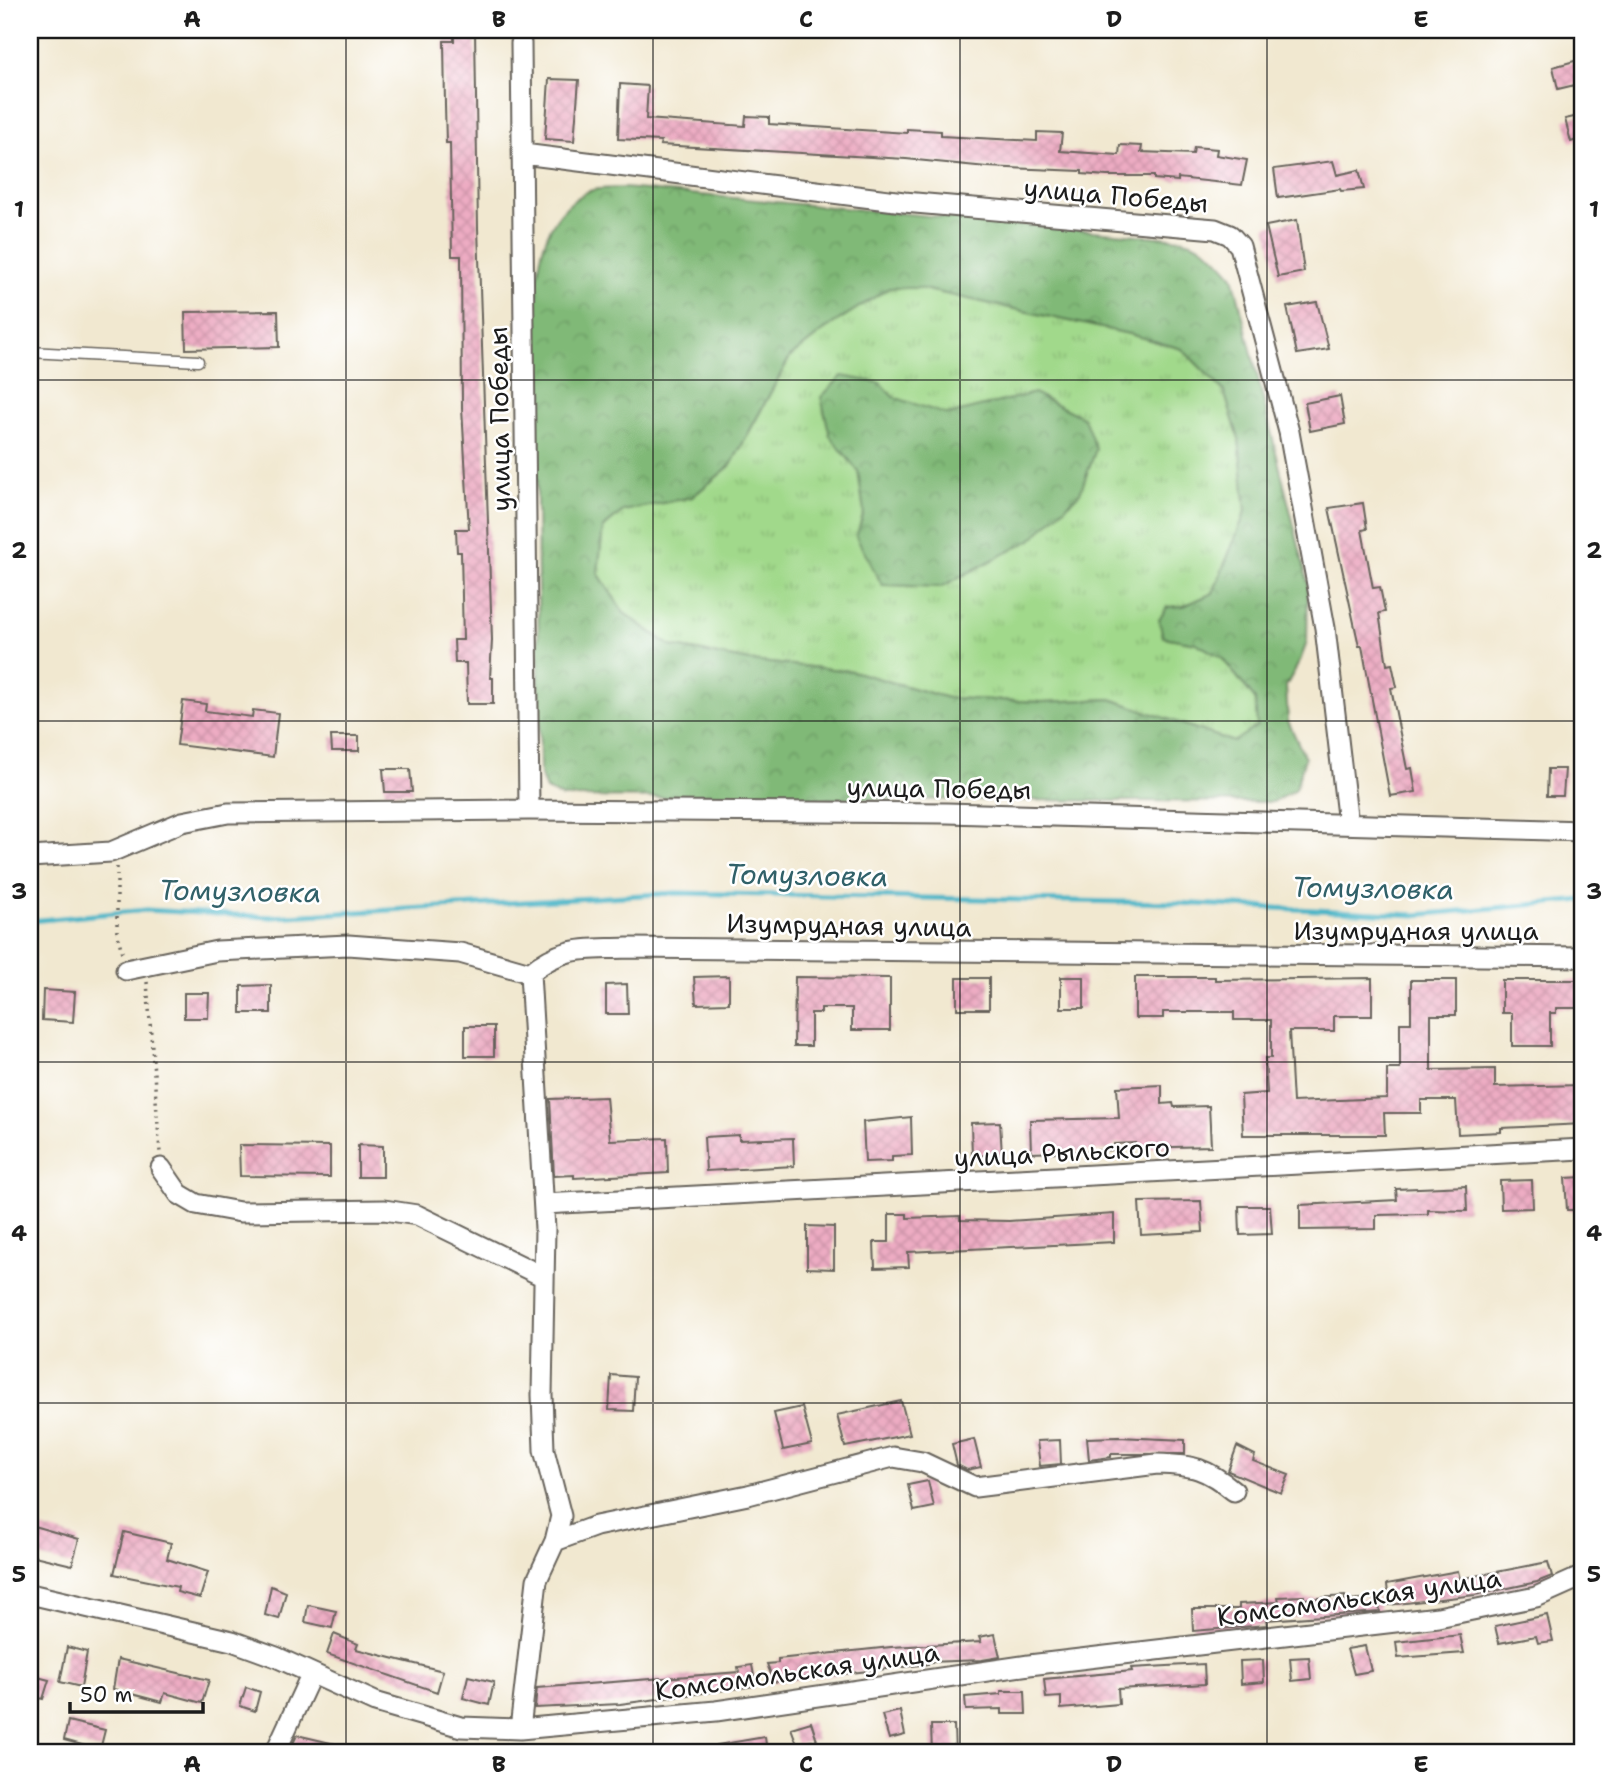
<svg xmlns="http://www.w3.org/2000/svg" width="1613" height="1783" viewBox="0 0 1613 1783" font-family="'Shantell Sans',sans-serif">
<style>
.grass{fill:url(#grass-tufts);stroke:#5e7a54;stroke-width:2}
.forest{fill:url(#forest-crowns);stroke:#4e6a4a;stroke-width:2;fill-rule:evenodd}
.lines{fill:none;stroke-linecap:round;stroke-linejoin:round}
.stream{stroke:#4ab5c7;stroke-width:5}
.building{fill:url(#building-cross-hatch)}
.lane-casing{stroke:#67635b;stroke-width:13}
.street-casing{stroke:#67635b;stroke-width:23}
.path{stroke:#67635b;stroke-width:3.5;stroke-dasharray:2 5;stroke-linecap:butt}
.lane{stroke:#fff;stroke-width:10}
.street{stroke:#fff;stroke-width:19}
.grid{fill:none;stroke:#1c1c1c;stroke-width:2;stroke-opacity:0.55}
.labels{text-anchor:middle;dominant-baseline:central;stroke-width:5;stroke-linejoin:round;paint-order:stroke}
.street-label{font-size:26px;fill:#1c1c1c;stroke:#fff}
.water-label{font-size:28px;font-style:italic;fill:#316169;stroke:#fff}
.neatline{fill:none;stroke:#1c1c1c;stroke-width:2.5}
.grid-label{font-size:23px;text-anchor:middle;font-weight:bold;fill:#1c1c1c}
</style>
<defs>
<pattern id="grass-tufts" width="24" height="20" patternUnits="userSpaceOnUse" patternTransform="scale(1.75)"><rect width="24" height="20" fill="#a1d98b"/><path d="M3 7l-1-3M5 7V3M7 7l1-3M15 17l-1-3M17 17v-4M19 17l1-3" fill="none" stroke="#8aba77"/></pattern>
<pattern id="forest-crowns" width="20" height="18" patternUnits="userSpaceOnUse" patternTransform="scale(1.75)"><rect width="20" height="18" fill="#80b977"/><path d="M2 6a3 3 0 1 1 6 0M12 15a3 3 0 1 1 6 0" fill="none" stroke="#6e9e66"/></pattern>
<pattern id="building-cross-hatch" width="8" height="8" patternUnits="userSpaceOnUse" patternTransform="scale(1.75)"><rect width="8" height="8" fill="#edacc3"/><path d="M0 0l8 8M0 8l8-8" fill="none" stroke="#cb93a7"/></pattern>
</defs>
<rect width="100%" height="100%" fill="#fff"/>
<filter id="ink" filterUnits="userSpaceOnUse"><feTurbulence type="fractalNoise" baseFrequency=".0143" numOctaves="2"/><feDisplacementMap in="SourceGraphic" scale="14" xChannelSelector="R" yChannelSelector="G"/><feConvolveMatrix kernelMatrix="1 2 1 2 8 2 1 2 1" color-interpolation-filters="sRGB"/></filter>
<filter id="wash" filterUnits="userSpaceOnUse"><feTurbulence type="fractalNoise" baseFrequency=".00686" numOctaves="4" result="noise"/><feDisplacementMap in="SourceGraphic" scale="28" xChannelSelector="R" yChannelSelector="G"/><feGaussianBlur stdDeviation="1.57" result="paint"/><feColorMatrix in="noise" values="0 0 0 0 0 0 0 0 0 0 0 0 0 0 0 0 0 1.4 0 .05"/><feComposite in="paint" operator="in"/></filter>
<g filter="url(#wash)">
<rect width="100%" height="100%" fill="#f1e8d0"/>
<path class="grass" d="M889,288H918L1129,334L1182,349L1224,391L1239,439L1246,511L1213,593L1184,606L1167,607L1163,637L1196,643L1222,658L1255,699L1258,726L1234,742L1111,699L1042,702L948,698L852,671L749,661L671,646L624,613L598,573L603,528L623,511L692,497L731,465L790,357L831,325Z"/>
<path class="forest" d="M624,188L1181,239C1208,246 1215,255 1233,276L1308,583L1307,642L1300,661L1286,686L1288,721L1305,758L1295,790L1273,802L562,797L546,790L540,773L535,313C538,266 539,219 585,193C595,187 613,189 624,188ZM889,288H918L1129,334L1182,349L1224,391L1239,439L1246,511L1213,593L1184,606L1167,607L1159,620L1163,637L1196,643L1222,658L1255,699L1257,726L1233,742L1111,699L1042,702L948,698L852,671L750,661L671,646L624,613L598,573L603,528L623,511L692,497L731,465L790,357L831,325Z
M842,376L880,383L893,397L948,415L1034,393L1084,418L1096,449L1080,493L1031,540L941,587L882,585L856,537L864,512L858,471L830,436L821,397Z"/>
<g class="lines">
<path class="stream" d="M30,921L146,910L272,917L676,893L1175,903L1415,915L1583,900"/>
</g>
<g id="blocks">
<path class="building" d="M454,30H475L478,228L492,640L490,678H493V704H467L466,663H455L454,640H463L461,552H457L456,529H469L462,408L461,256H452L450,143H446L445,105L444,41H454Z
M1578,60L1583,83L1558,89L1553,67Z
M549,79L579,80L574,141L545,139Z
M620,84L648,86L646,119L745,126L746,116L769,117V124L907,133V129L941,131V136L1037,141V132L1062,133L1060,151L1119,155L1120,145L1142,146L1141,152L1193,154L1194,147L1217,149L1216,155L1247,160L1242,185L1178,178V181L1154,179V176H1107L1082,174V171L987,167L906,159L660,145L661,141L618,139Z
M1583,115V138L1571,142L1565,119Z
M1333,161L1337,175L1359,170L1364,189L1341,191L1340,189L1278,198L1274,169Z
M1297,220L1304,272L1278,277L1266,226Z
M1317,302L1329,349L1297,354L1287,307Z
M278,311L279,347L186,349L185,312Z
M1340,396L1345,424L1310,431L1305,403Z
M1363,503L1367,529L1362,530L1373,588L1380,587L1385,612L1379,613L1387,665L1392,664L1397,687L1391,688L1407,769L1412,768L1416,792L1390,796L1362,646H1359L1329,508Z
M183,701L206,704L205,711L252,717L253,710L278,713L273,757L177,745Z
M331,736H359V751H332Z
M383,769H410L412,792H385Z
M1548,769H1565L1563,796H1547Z
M729,976V1003L696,1004L694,977Z
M795,977L890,978V1030H852V1008H821V1013H811V1046H794Z
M1061,977H1084V1008H1061Z
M1135,977H1215V980L1372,978V1016H1334V1031H1289L1293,1102L1387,1098V1069H1400V1023H1411V980H1456V1015H1431V1070L1495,1069V1087L1583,1085V1124L1501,1128V1132L1458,1134L1456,1100H1421V1113H1384L1385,1135H1243L1241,1095L1267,1093L1265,1058H1271V1020H1234V1012H1163V1018H1135Z
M957,978H989V1009H957Z
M1502,980H1578V1008H1556V1013H1550V1046H1512V1013H1502Z
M627,984L628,1014H606V985Z
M271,985V1013H241V986Z
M43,990L75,992L73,1022L42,1020Z
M184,993H209L208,1018H184Z
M465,1026H494V1056H465Z
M1162,1085V1104L1173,1103L1174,1107L1209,1106L1211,1146L1135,1148V1143L1114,1144V1150L1031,1153L1030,1120L1119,1118L1117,1087Z
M606,1097L610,1140L667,1138L668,1173L574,1178V1175L554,1176L550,1099Z
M911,1117L912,1155L892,1156V1161L865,1162L863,1122Z
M1000,1122L1002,1155L972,1156L971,1123Z
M739,1135V1140L793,1138L794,1166L706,1171L704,1137Z
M239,1145L330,1146V1177L240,1176Z
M358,1145L383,1146V1177H358Z
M1583,1177V1210H1567L1565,1178Z
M1532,1180L1533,1208L1501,1209L1500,1181Z
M1466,1186L1467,1211L1428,1210V1214L1376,1215V1229L1300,1230V1205L1397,1200L1396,1189Z
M1201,1201L1203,1232L1141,1235L1139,1202Z
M1239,1206H1270L1272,1234L1240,1235Z
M889,1214H907V1218L960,1216V1220L1009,1221L1114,1214V1242L908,1252L909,1267L875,1268L874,1242H889Z
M807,1226L834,1227V1269L807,1268Z
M611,1375L635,1377L633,1411L609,1410Z
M901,1401L910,1434L845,1447L837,1415Z
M802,1407L812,1444L783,1450L774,1413Z
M1118,1437L1185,1440V1454H1111V1457L1089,1460L1087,1438Z
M974,1439L981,1467L967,1470L957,1465L952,1444Z
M1060,1440L1061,1464L1040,1466L1037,1441Z
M1237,1446L1255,1455L1253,1461L1289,1475L1281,1493L1228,1471Z
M928,1481L934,1507L914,1511L908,1485Z
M30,1525L79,1539L72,1565L30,1555Z
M124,1532L171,1543L167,1559L208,1572L200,1598L177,1592L178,1587L114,1574Z
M1548,1562L1552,1576L1537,1582L1475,1595L1389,1605L1387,1584L1458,1571L1460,1579Z
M271,1586L286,1592L279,1619L265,1615Z
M1304,1596V1599L1345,1596V1600L1378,1598L1380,1612L1266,1620L1267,1625L1193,1631L1192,1609H1239V1604L1279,1602L1278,1597Z
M308,1605L336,1611L332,1628L305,1622Z
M1547,1615L1553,1641L1538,1643L1536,1636L1499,1643L1495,1626Z
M334,1634L358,1644L356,1649L443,1671L437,1692L327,1654Z
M995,1634L1000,1657L982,1660L928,1662V1664L774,1682L767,1664L778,1663V1659L891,1647L981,1642L979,1637Z
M1460,1635L1464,1653L1398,1658L1396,1642Z
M1365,1646L1371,1671L1354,1674L1347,1649Z
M67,1647L87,1652L81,1687L60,1682Z
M1309,1657L1311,1679L1292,1681L1290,1658Z
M118,1659L209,1680L202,1703L165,1693L162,1702L113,1689Z
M1263,1660L1264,1682L1241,1684L1240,1661Z
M1204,1664L1205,1684L1118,1689L1119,1704L1061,1709V1697L1046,1698L1044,1679L1132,1671L1131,1668Z
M752,1665L756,1686L620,1704L535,1708L537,1688L739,1672L738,1667Z
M30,1675L49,1680L43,1699L30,1696Z
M468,1676L494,1682L489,1705L463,1698Z
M246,1687L260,1692L255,1711L240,1706Z
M1001,1691H1025L1026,1714H1002V1709L966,1710L965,1697L1001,1694Z
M900,1711L905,1735L889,1739L882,1715Z
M68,1721L105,1730L100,1750L64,1740Z
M811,1722L817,1740L797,1744L791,1728Z
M931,1725H954L955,1753H932Z
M297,1735L352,1748L351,1753H314L291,1748Z
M765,1737L767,1753H718L717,1745Z"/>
</g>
</g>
<g filter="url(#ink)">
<use href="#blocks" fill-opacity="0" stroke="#67635b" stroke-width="2"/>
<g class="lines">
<g class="lane-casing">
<path id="lane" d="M30,352L198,361"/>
</g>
<g class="street-casing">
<path id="street" d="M521,43L529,810
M523,154L904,202L1215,229L1230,235L1240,246L1289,432L1325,628L1348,824
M30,857L111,852L182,822L228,813L529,810L947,813L1583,831
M126,970L217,951L348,945L460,953L530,973C563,945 586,950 627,948L1583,957
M161,1168L179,1194L196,1204L240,1212L384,1210L417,1215L544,1277
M544,1204L1583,1149
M555,1541L596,1526L748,1495L893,1457L922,1462L975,1487L1157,1464C1193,1465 1206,1468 1234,1491
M30,1594L232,1641L276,1657L375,1702L461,1727L520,1729L716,1711L1029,1665L1438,1617L1536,1597L1583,1576
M520,1729L537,1580L555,1541L561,1516L544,1450L542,1395L545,1229L530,973
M275,1753L311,1675"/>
</g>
<path class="path" d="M117,867V931L122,953
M147,982L160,1152"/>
<use href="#lane" class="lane"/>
<use href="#street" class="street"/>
</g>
</g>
<path class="grid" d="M346,30V1753M653,30V1753M960,30V1753M1267,30V1753M30,380H1583M30,721H1583M30,1062H1583M30,1403H1583"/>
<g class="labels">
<g class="street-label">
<text transform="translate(1116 195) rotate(5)">улица Победы</text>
<text transform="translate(499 419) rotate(-91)">улица Победы</text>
<text transform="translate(939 788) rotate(1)">улица Победы</text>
<text transform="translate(849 925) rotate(1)">Изумрудная улица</text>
<text x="1416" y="930">Изумрудная улица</text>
<text transform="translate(1062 1152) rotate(-3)">улица Рыльского</text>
<text transform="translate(1359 1597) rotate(-8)">Комсомольская улица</text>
<text transform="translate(797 1671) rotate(-8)">Комсомольская улица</text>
</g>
<g class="water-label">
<text transform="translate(807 875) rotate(1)">Томузловка</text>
<text transform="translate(1373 888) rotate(1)">Томузловка</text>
<text transform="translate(240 891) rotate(1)">Томузловка</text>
</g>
</g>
<rect width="1613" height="1783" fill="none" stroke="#fff" stroke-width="77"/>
<path d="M70 1702v10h133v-10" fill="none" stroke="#1c1c1c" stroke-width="3.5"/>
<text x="80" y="1702" font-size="21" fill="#1c1c1c" stroke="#ffffff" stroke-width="5" paint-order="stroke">50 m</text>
<rect x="38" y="38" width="1536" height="1706" class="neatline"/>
<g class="grid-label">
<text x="192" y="27">A</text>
<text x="499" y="27">B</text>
<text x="806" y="27">C</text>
<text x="1114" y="27">D</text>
<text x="1421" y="27">E</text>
<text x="19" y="217">1</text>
<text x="1594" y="217">1</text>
<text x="19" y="558">2</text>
<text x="1594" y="558">2</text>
<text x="19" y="899">3</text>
<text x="1594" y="899">3</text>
<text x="19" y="1241">4</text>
<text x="1594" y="1241">4</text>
<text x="19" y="1582">5</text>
<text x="1594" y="1582">5</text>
<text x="192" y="1772">A</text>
<text x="499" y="1772">B</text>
<text x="806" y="1772">C</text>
<text x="1114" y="1772">D</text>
<text x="1421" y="1772">E</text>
</g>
</svg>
